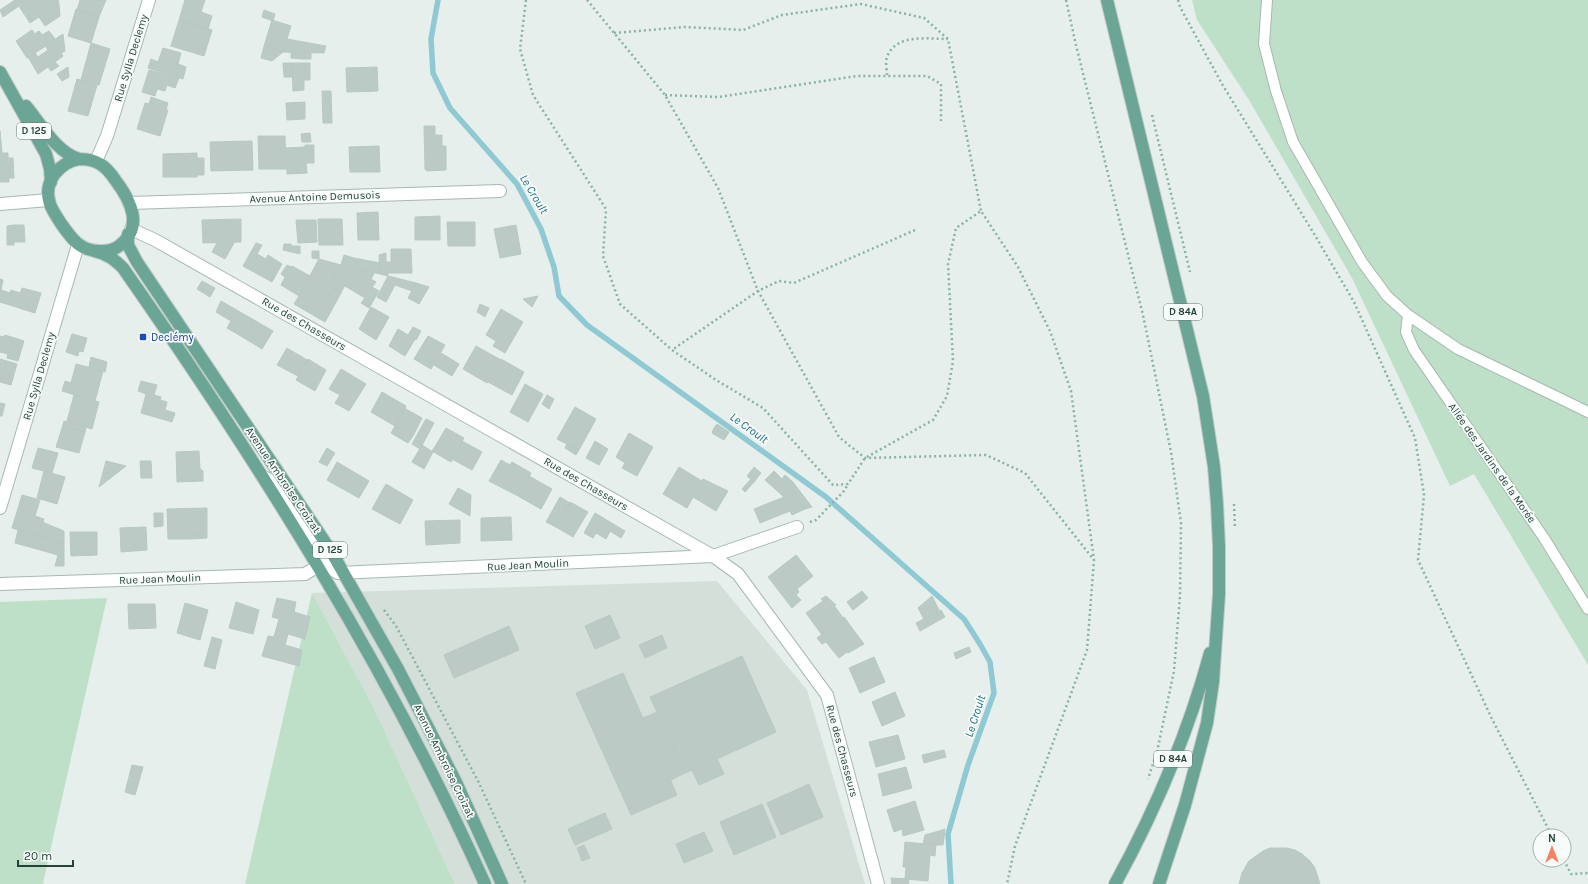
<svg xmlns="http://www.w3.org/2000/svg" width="1588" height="884" viewBox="0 0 1588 884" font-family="Karla,sans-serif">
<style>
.built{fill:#d4dfda}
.green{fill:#bfe0c8}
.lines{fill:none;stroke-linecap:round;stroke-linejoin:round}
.stream{stroke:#8ec9d4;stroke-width:5.5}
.building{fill:#bbcac4;stroke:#b8c9c2}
.service-casing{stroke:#a8b8b2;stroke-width:12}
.minor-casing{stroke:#a8b8b2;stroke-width:14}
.primary-casing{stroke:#c2cac8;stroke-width:14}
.path{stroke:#86b3a5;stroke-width:2.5;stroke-dasharray:2 3;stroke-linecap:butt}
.service{stroke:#fff;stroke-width:10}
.minor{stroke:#fff;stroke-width:12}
.primary{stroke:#6aa596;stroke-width:12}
.transit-dot{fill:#1a4fb4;stroke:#f7fbf9;stroke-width:1.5}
.labels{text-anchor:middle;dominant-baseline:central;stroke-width:3.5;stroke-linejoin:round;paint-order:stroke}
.shield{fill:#f7fbf9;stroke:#637a73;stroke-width:1}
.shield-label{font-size:10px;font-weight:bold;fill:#24423a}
.street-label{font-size:11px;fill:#24423a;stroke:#f7fbf9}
.transit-label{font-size:11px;fill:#164399;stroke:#f7fbf9;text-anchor:start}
.water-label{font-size:12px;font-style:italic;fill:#1c6f80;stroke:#f7fbf9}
</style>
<rect width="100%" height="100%" fill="#e6efeb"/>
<path class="built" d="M717,581L807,690L865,884H455L374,708L312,593Z"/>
<path class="green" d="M1192,0H1588V665L1474,474L1450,486L1352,278L1249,100L1197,20Z
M312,593L374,708L455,884H245Z
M107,598L43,883L45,884H0V602Z"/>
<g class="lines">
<path class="stream" d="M438,0L431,39L433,73L450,108L517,184L541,229L554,267L559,296L587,325L826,497L964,619L980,644L990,662L994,693L968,765L948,834L951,884"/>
</g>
<path class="building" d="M15,0L19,6L3,17L0,10Z
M15,0H44L51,9L30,23Z
M44,0H58L59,4L51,9Z
M80,0H106L99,17L77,10Z
M185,0H205L201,12L212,16L208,29L179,20Z
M59,4L60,16L45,26L39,17Z
M76,9L99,17L91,43L68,36Z
M264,10L275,14L273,21L262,17Z
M179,20L212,30L204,56L171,46Z
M272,20L291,26L283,52L264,46Z
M32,30L35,34L39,31L49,44L27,58L16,41Z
M49,31L55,39L49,44L42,35Z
M63,34L65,51L61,53L63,56L55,62L59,66L51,71L48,67L38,74L28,57L35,53L38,57L48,50L45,46Z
M287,39L326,46L324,53L283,52Z
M91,43L110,49L99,85L81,80Z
M264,46L283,52L272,61L261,58Z
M163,48L181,53L178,64L186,67L183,79L148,68L151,59L158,62Z
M291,52L303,53L302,59L291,58Z
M303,53H311V59H302Z
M283,63H292L293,77H284Z
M292,63H304V90L293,91Z
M304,63H310V80H304Z
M68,67L69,77L62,81L57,74Z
M377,67L378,91L347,92L346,68Z
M149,70L179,78L175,88L167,85L165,91L157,89L155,96L142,92Z
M77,79L97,85L88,116L68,111Z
M322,91H331L332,123H323Z
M151,97L168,103L166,110H168L160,136L137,129L145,103L149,104Z
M305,102V119L287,120L286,103Z
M424,126H435V146H446V170L427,171L425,169Z
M0,131L2,153H8L9,182H0Z
M310,133L311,142H302L301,134Z
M435,135H442V146H435Z
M258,136H285L286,169H259Z
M252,141L253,170L211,171L210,142Z
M305,145H314V163H306L307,173L287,174L286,148L305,147Z
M379,146L380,172H350L349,147Z
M197,153V158H204V175H197V177H163V154Z
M9,158H13L14,178H9Z
M378,212L379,240H358L357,213Z
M440,216V240H415V217Z
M241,219V242L203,243L202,220Z
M318,219H342L343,245H319Z
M296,220H316L317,242L298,243Z
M447,222H475V246H448Z
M14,225H24L25,242H14Z
M14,225V245H7V226Z
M516,225L521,254L500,258L494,229Z
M217,243H234L225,259L212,252Z
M256,243L262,245L257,254L266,259L268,255L282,264L272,282L243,266Z
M284,244H291V246H300V254L283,250Z
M391,249H411L412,273H388V276L380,274L379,255L386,253V262H391Z
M312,251H319V259L312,258Z
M344,255L354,258L355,268L341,265Z
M354,258L380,263V274L355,268Z
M319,259L341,265L329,286L341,293L325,322L294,304L299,296L321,308L330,292L308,279Z
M287,265L291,267L292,266L310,276L299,296L281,285L285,277L281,274Z
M341,265L355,268L345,285L334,278Z
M355,268L374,273L371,279L376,282L372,287L379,291L369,308L361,303L365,298L345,286Z
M388,276L416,283L412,291L395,285L386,302L377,297Z
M334,278L345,285L341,293L329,286Z
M0,279L3,280L1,290L10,293L11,290L20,293L22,288L41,293L35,313L0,302Z
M308,279L330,292L321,308L299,296Z
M202,281L215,288L210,297L197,289Z
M416,283L429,287L419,304L408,298Z
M538,296L532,307L523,299Z
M221,301L254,320L244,338L227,328L231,321L216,312Z
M480,304L489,308L485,317L477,312Z
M371,307L389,317L376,340L359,329Z
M501,309L523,322L505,353L493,346L496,341L486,335Z
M254,320L273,331L262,349L244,338Z
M413,327L421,331L416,340L415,339L405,356L389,346L398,329L408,335Z
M72,334L87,338L83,352L79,351L78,356L66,352Z
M5,335L24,341L18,361L7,358L9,348L2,346L0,351V336L4,337Z
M428,336L445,345L431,369L414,359Z
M2,346L9,348L8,354L0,352Z
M476,346L501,360L487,383L463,369Z
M287,348L307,360L298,376L277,365Z
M441,353L459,364L452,376L434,365Z
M91,357L107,362L105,372L89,367Z
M0,359L17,364L11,385L0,382Z
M308,359L326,370L315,391L296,380Z
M501,359L524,372L512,395L488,382Z
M76,364L103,371L95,401L62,391L65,381L71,383Z
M341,369L366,384L349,411L335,403L340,395L329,389Z
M141,381L157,385L154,395L161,397L160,400L167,402L165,410L175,413L172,422L141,413L146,394L138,391Z
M525,384L543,394L540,400L522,390Z
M522,390L540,400L528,422L510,412Z
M382,392L406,406L395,426L371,412Z
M74,395L99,402L92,429L67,421Z
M547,395L554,399L549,409L542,404Z
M0,403L5,404L2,416H0Z
M575,407L596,419L579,450L557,439Z
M404,408L422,418L413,436L395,426Z
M426,419L434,423L420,449L412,444Z
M64,421L86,427L85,432L63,425Z
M717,424L729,432L726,437L714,428Z
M63,425L85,432L79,453L56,447Z
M395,426L413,436L408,443L391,433Z
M446,428L464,438L454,455L436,445Z
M714,428L726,437L724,440L712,433Z
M629,433L653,447L637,476L622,468L625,463L616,457Z
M462,441L482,452L472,470L452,459Z
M595,441L608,449L599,465L586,458Z
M567,444L579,450L576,455L565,448Z
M422,445L433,452L424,469L412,462Z
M436,445L454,455L451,462L432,451Z
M38,448L58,453L52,473L32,468Z
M327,448L335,453L327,466L319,462Z
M199,451L200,469L203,471V481L177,482L176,452Z
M501,460L510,465L512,462L531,473L518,496L489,481Z
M106,461L126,466L99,487Z
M140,461H151L152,478H141Z
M337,462L369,481L359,498L327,480Z
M679,467L702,481L687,508L663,494Z
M754,467L761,473L754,482L747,476Z
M44,471L65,477L57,504L37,498Z
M774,471L782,479L785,475L792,481L812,507L805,509L796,498L771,474Z
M771,474L796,498L805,509L792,515L790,511L760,523L754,509L784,497L765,480Z
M529,476L552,489L541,509L518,496Z
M703,479L728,491L716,511L693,497Z
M751,479L754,482L745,492L742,489Z
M386,484L413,500L400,524L372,509Z
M458,488L471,495L470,516L449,504Z
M22,495L40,500L35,516L44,519L38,536L12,528Z
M560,497L570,503L556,527L546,522Z
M570,502L588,512L573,537L556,527Z
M207,508V533L189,534V539H168L167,509Z
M154,513H163V526L154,527Z
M595,513L625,531L621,538L610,531L606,539L596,533L593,538L584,533Z
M511,517L512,540L481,541V518Z
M460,520V543L426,545L425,521Z
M42,522L64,531V544L38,536Z
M146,527L147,550L121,552L120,528Z
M18,530L55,541L51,553L15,543Z
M70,532H97V555L71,556Z
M207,533V538L189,539V534Z
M55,541L64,544V557L51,553Z
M58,555L64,557V566H55Z
M796,555L813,576L797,589L799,592L796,595L801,600L792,608L768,577Z
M862,591L868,598L853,610L847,602Z
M826,596L836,605L834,606L836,608L831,612L838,621L822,635L806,613L823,601L821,599Z
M932,596L939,610L924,619L918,608Z
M277,598L296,602L294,612L310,617L305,639L288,634L285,645L302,650L299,666L262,656L268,636L274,637L279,619L272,617Z
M236,602L259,610L253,634L229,628Z
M185,603L208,610L200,640L177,633Z
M128,604H155L156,628L129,629Z
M836,608L843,618L838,621L831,612Z
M941,610L945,617L920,631L916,623Z
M610,615L620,638L595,649L585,626Z
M844,617L864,644L848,653L847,652L839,658L826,642L822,644L817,638Z
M509,626L519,650L454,678L444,655Z
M662,635L667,648L645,658L639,645Z
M212,637L222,640L215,669L204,666Z
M969,647L971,652L956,659L954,653Z
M742,656L776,732L717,759L724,774L699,785L692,770L685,773L650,697Z
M874,657L885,682L860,693L849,668Z
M623,673L677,795L631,815L576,693Z
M895,692L905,716L882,726L872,702Z
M657,712L685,773L671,780L643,718Z
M898,735L905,759L876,767L869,742Z
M944,750L946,757L924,763L922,755Z
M132,765L143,767L135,795L125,792Z
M906,767L912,788L883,796L878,774Z
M809,784L823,817L781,835L767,803Z
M915,801L924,830L903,836L902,829L894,832L887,810Z
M762,804L776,837L734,855L720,822Z
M605,813L612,829L575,845L568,829Z
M945,829L943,845H938L939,831Z
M939,831L938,845L923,844L925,835Z
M704,832L713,851L684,863L676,844Z
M905,842L936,845L935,856L930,855L928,881L905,879L906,867H903Z
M584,845L590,858L582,861L577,848Z
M1270,848H1286L1295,850L1302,854L1310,861L1315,868L1320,884H1239L1242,873L1249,861L1263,851Z
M891,878L908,879L909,884H892Z"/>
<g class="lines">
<g class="service-casing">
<path id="service" d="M1267,0L1264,44L1276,91L1293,142L1362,262L1387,296L1408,315L1458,349L1588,412
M1408,315L1406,332L1414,350L1544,538L1588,609"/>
</g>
<g class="minor-casing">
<path id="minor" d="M96,161L107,136L149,0
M130,203L500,191
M0,204L49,200
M131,229L155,240L713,556L738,574L827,695L878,884
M262,476L274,482L279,486L318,543L331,568L338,573L713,556L797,527
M0,508L78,245
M0,584L305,574L318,566"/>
</g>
<g class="primary-casing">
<path id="primary" d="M1107,0L1203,396L1214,467L1217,504L1219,547V594L1213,682L1207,723L1185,805L1159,884
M0,72L46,154L50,169L51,182
M26,106C41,124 56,152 79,159
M79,159C86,159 94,160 100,164C107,168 112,175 116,181C131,201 144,227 119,246C114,250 108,251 102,251C80,252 71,238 60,222C56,215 50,208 49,200C44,180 61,162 79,159Z
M128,234V245L137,262L331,551L398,669L431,733L456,782L502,884
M94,251C107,254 114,259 123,268C260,464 387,666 485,884
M1115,884C1155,811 1188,734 1210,653"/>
</g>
<path class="path" d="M526,0L520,49L533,95L606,209L603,256L620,304L672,350
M587,0L665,95L718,188L758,291L839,437L865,458L986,455L1025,473L1094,560L1087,650L1015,846L1007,884
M1066,0L1076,45L1143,315L1171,452L1181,523L1180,596L1174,671L1157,752L1148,779
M1178,0L1180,7L1222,84L1313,232L1354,302L1415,438L1424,495L1418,560L1492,719L1552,836
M614,33L685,27L743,30L782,15L861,4L924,18L948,39L981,211
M887,75C887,70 885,62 887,57C896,33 928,39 948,39
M665,95L718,97L857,76H927L941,84V121
M1152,115L1190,272
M915,230L794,283L779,281L758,291L672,350L716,380L763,408L833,485L848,484L865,458L933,420L947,396L953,361L948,264L956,228L981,211L1018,267L1050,331L1071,391L1094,560
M1234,504L1235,529
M810,522L816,520L844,491L848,484
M384,610L396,626L478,781L526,884
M1564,860L1571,874L1588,873"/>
<use href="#service" class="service"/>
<use href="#minor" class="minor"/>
<use href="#primary" class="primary"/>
</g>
<rect class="transit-dot" x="139" y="333" width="8" height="8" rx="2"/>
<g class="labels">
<g class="shield">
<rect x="17" y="123" width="34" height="16" rx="3"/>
<rect x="1164" y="304" width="38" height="16" rx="3"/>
<rect x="313" y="542" width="34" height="16" rx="3"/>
<rect x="1154" y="751" width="38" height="16" rx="3"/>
</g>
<g class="shield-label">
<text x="34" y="131">D 125</text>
<text x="1183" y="312">D 84A</text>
<text x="330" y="550">D 125</text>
<text x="1173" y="759">D 84A</text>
</g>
<g class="street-label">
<text transform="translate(131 58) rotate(-73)">Rue Sylla Declemy</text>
<text transform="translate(315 197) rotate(-2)">Avenue Antoine Demusois</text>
<text transform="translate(304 324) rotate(30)">Rue des Chasseurs</text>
<text transform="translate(39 376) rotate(-74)">Rue Sylla Declemy</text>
<text transform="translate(1492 463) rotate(55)">Allée des Jardins de la Morée</text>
<text transform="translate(283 480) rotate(56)">Avenue Ambroise Croizat</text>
<text transform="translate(586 484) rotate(30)">Rue des Chasseurs</text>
<text transform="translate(528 565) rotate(-3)">Rue Jean Moulin</text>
<text transform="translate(160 579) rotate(-2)">Rue Jean Moulin</text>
<text transform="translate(842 751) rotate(75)">Rue des Chasseurs</text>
<text transform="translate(444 761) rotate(64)">Avenue Ambroise Croizat</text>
</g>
<g class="transit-label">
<text x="151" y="337">Declémy</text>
</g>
<g class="water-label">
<text transform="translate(534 194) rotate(59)">Le Croult</text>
<text transform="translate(749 428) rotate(36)">Le Croult</text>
<text transform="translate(975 716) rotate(-72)">Le Croult</text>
</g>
</g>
<g transform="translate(1552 848)"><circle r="19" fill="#f7fbf9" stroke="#a3b1ad"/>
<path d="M0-3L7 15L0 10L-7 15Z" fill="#f4845f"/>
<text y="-6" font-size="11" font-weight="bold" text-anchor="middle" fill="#24423a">N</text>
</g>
<path d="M18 860v6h55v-6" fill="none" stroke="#24423a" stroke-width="2"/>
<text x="24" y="860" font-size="12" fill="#24423a" stroke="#f7fbf9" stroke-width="3" paint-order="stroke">20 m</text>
</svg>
